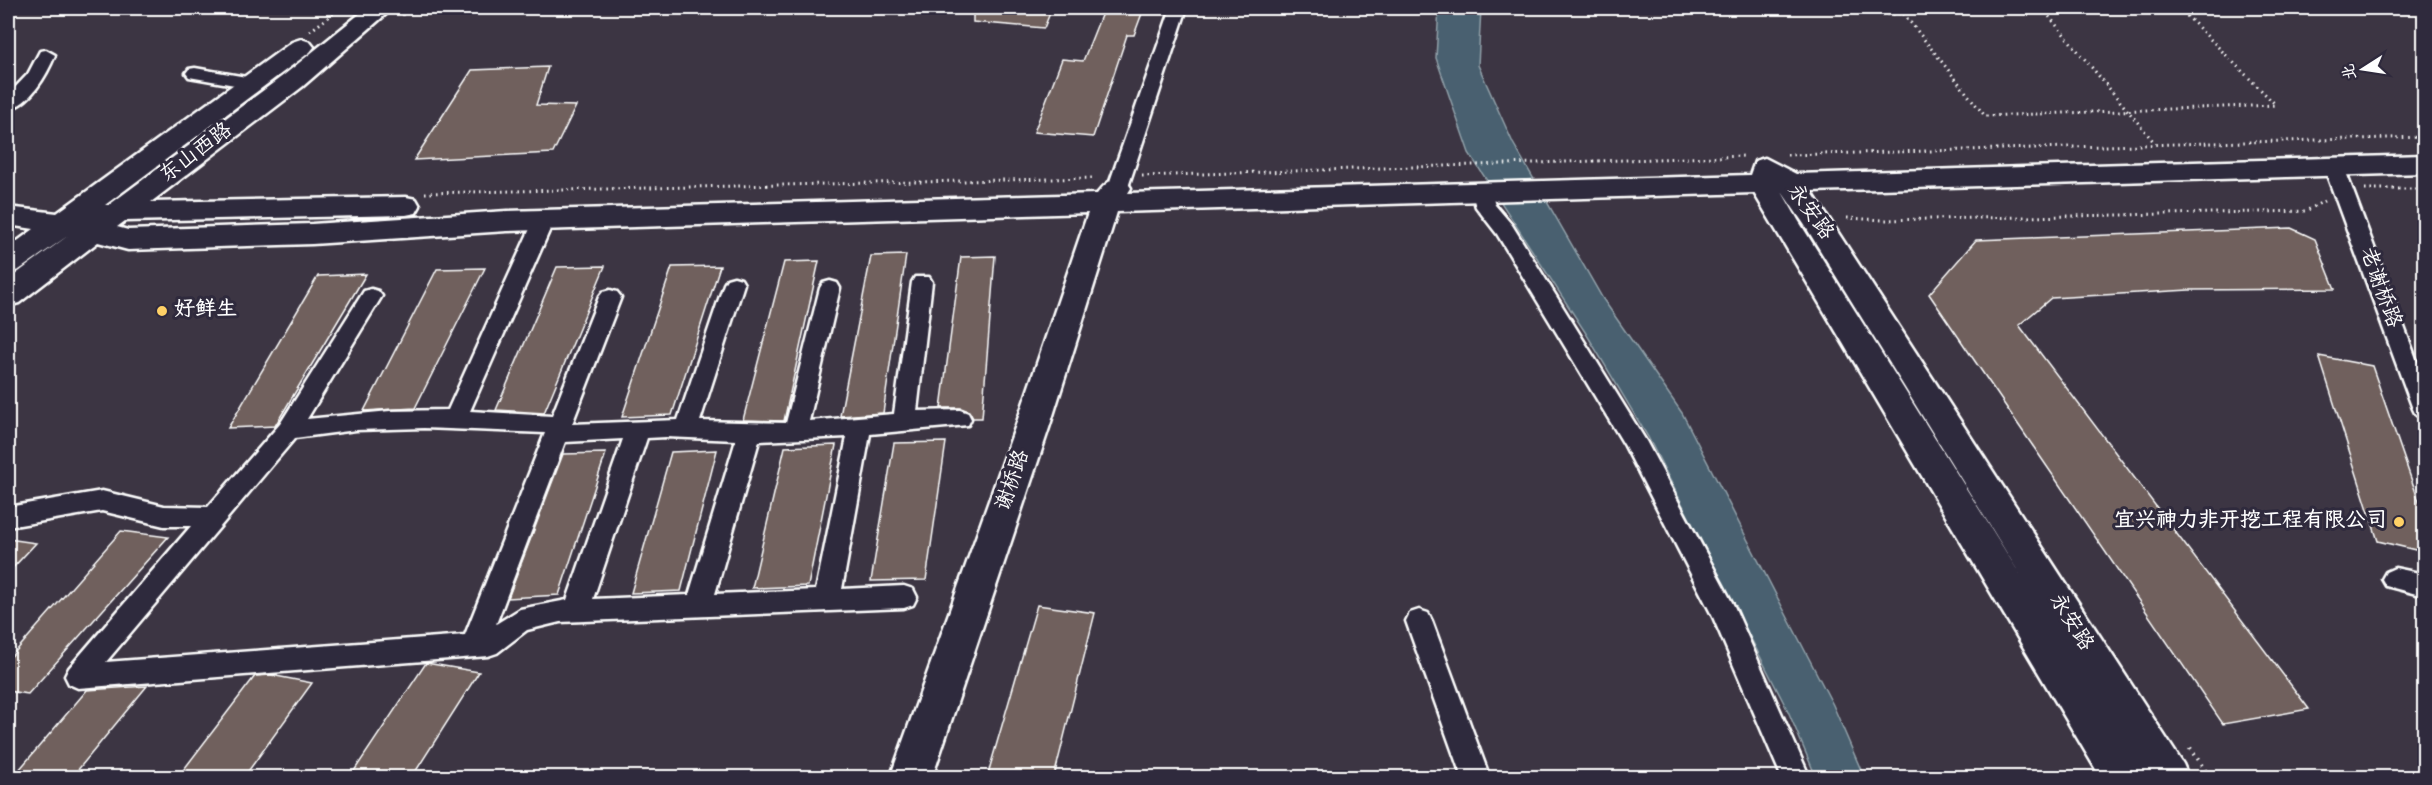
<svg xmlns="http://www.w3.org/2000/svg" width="2432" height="785" viewBox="0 0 2432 785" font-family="Dekko,'LXGW WenKai TC',sans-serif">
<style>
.water{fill:#48616f;stroke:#91a0a9;stroke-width:1.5}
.building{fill:#6f615d;stroke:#fff;stroke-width:1.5}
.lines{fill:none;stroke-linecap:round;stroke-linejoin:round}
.street-casing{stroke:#fff;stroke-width:5}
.secondary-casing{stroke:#fff;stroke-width:5}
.path-far1{stroke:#fff;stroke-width:3;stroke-dasharray:1.5 4;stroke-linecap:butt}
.path{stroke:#fff;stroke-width:4.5;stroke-dasharray:1.5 5;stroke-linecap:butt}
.street{fill:#2f2a3d;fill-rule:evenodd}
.secondary{fill:#2f2a3d;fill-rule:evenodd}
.poi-dot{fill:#ffd166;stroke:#2f2a3d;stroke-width:2}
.labels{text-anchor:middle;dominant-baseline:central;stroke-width:6;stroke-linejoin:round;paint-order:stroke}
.street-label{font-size:21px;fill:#fff;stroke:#2f2a3d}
.poi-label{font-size:21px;font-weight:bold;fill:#fff;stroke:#2f2a3d;text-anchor:start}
</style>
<rect width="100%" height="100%" fill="#3c3543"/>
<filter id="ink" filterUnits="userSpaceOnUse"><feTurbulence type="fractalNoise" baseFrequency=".0167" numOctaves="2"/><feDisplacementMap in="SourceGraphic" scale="12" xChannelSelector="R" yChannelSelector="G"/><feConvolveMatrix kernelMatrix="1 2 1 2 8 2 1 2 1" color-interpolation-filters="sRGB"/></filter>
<g filter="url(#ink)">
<path class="water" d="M1439,8H1481L1478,65L1513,143L1603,299L1682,413L1833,705L1864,777H1816L1788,711L1648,437L1587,335L1469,153L1436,58Z"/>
<path class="building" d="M973,8H1052L1044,28L973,22Z
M1104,8H1144L1134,35H1127L1093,137L1034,132L1062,59L1083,61Z
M548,67L536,105L576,106L553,153L414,160L472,70Z
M2291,228L2315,239L2335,289L2189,290L2051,298L2019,325L2309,709L2223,724L1929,294L1976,240Z
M906,255L883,413L840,416L871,256Z
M995,256L982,418H973L969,411L961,408H941L961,257Z
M819,261L784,421L743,420L784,262Z
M605,266L544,413L496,410L557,267Z
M720,266L672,415L622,417L672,267Z
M485,268L415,408L364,411L437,269Z
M366,274L275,426L228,428L318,276Z
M2319,356L2372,366L2424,516V552L2378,541Z
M946,442L926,580L871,581L894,443Z
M836,445L808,586L752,588L785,447Z
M717,450L681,591L631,593L671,452Z
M606,453L559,595L508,598L563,454Z
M121,531L168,537L28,694L8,691V660Z
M8,539L36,543L8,573Z
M1037,605L1095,613L1054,777H987Z
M426,663L479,672L412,777H350Z
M271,675L312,683L244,777H178L255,676Z
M147,686L72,777H13L87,690Z"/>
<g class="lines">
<g class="street-casing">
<path id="street" d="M1171,8H1187L1128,187L1125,191H1111L1108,187Z
M46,50L55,55C47,75 30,105 8,109V95L28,74L40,51Z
M195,68L252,78L261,83L252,88L189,77L186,73L189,69Z
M2334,161L2341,163L2344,167L2424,380V417L2416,415L2413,409L2324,167L2327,163Z
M1482,187L1489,189L1495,205L1512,225L1646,441L1734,606L1810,778H1782L1713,617L1625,446L1497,234L1476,207L1472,193L1475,189Z
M544,213L551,215L554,220L470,411L552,416L599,297L603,292L610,290L617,292L621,297L572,424L678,420L724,284L727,279L734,277L741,279L744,284L700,421L786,423L820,288L823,283L830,281L837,283L840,288L809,421L894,414L912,282L915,277H929L932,282L917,411L960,410L968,413L971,419L968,425L870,434L842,589L904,586L913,589L917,597L913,605L904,608L560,622L527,630L497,653L488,656L78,688L69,684L65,676L69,668L191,526H164L102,511L8,527V507L102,491L164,506L208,507L280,424L364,291L371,289L378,291L382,296L307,419L390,411L448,410L534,220L537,215ZM424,428L545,433L465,635L106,662L295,438L356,430ZM666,437L736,440L689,595L593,599L647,438ZM847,437L816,590L715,594L759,441ZM623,439L567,600L520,609L496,624L565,442Z
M2395,568L2424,574V596L2386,586L2382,579L2386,572Z
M1419,610L1428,613L1432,621L1490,778H1462L1406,621L1410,613Z"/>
</g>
<g class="secondary-casing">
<path id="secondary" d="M367,8H393L302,87L151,202L406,197L416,199L420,206L416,213L406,215L125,221L117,227L128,230L312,224L507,211L1097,194C1107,182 1111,177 1127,182L1131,188L1128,193L1750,175L1755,161L1765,158L1796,174L2424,155V173L1811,191L2183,764L2189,778H2101L1754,193L1117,212L1050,425L932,778H890L1016,425L1088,213L507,231L312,244L128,250L98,242L19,303L8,306V280L69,235L19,270L8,273V248L34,229L8,225V207L57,213L292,42L301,39L310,42L314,47L310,52L105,205H109L284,75ZM1782,192L1804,224L2021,576L1798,220Z"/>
</g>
<path class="path-far1" d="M2042,8L2154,142
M2179,8L2276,105
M402,15L413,8
M1882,15L1903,13L1985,116L2277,105
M310,31L341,8
M1787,155L2424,137
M1142,176L1746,156
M2365,189H2424
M425,193L1095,178
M1847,218L1883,220L2306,211L2324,201"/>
<path class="path" d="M2190,748L2210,778"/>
<use href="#street" class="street"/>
<use href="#secondary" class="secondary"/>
</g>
</g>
<g class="poi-dot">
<circle cx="162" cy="311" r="6"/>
<circle cx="2399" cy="522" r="6"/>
</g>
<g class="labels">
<g class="street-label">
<text transform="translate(197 154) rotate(-37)">东山西路</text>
<text transform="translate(1809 213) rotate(54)">永安路</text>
<text transform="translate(2379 288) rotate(70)">老谢桥路</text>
<text transform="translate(1014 481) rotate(-71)">谢桥路</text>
<text transform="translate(2070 623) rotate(58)">永安路</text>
</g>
<g class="poi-label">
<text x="174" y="311">好鲜生</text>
<text x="2387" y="522" text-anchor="end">宜兴神力非开挖工程有限公司</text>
</g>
</g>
<rect width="2432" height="785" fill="none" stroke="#2f2a3d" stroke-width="30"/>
<rect x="15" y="15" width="2402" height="755" fill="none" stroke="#fff" stroke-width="2" filter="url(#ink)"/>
<g transform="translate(2363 69) rotate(258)" stroke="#2f2a3d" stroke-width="4.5" paint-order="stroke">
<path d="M0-4.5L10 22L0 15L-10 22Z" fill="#ffffff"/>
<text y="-9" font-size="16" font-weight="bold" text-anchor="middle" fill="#ffffff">北</text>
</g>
</svg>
